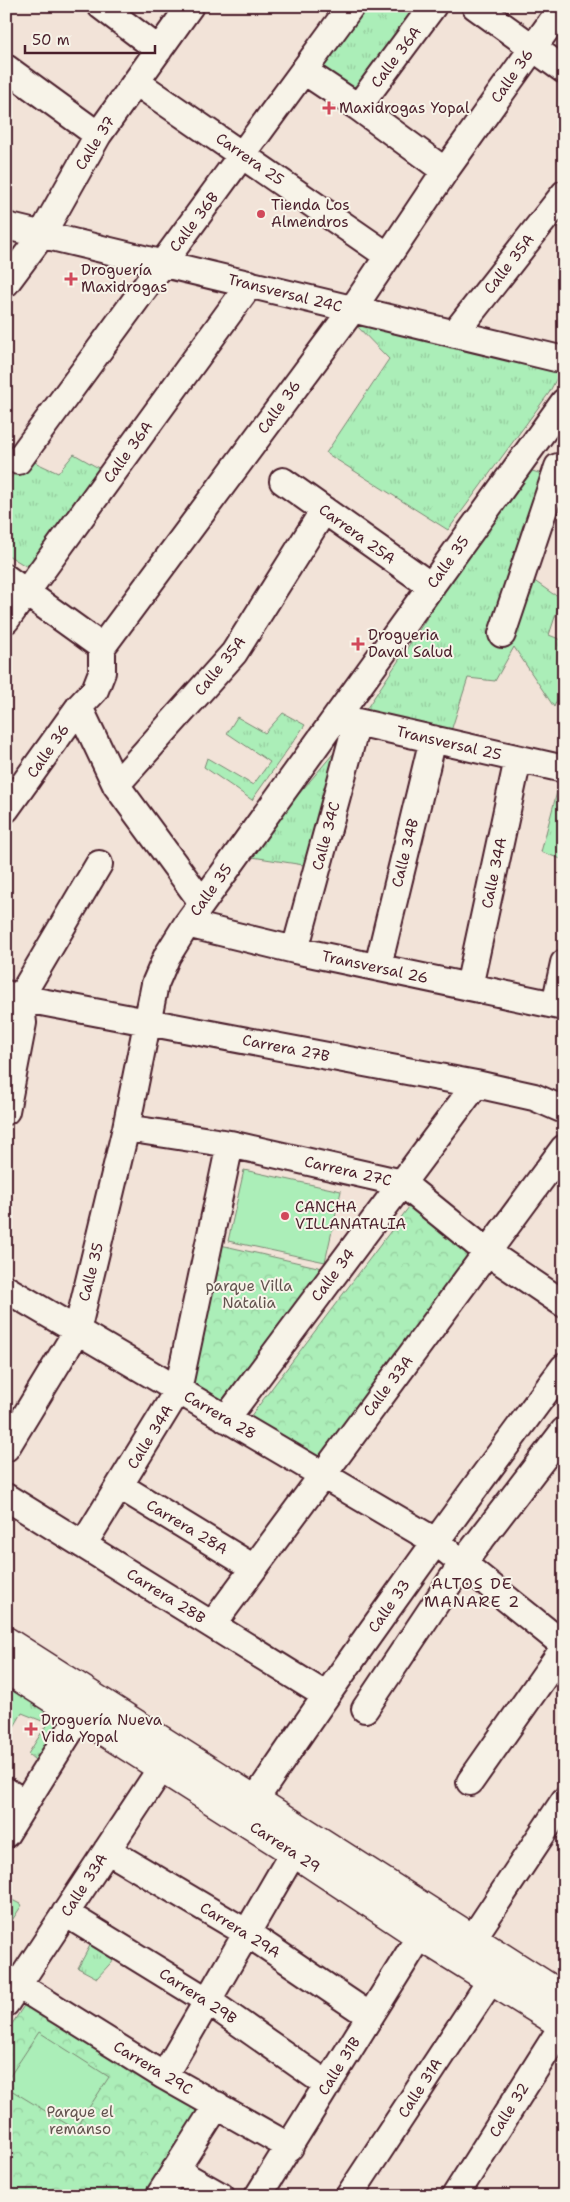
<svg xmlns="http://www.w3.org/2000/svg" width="570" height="2202" viewBox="0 0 570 2202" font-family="'Shantell Sans',sans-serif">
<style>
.grass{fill:url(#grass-tufts);stroke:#7a8672}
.forest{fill:url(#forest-crowns);stroke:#7a8672}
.pitch{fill:#abeeb8;stroke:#7a8672}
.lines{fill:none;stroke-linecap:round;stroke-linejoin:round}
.minor-casing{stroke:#4a1f2b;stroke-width:30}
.major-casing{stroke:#4a1f2b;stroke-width:31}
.minor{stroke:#f7f3e8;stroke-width:26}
.major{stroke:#f7f3e8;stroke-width:28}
.poi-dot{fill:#d1495b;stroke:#f7f3e8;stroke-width:2}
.labels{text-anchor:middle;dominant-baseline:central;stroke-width:4;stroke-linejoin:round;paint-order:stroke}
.street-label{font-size:15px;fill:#4a1f2b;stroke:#f7f3e8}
.poi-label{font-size:15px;fill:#4a1f2b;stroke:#f7f3e8;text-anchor:start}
.park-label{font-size:15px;fill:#62534e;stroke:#f7f3e8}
.neighbourhood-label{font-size:16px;letter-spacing:1px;fill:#4a1f2b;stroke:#f7f3e8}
</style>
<defs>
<pattern id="grass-tufts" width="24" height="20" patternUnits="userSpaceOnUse" patternTransform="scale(1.25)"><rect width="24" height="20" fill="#abeeb8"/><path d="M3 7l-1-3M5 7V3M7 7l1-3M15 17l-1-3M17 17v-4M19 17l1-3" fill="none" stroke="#95cc9e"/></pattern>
<pattern id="forest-crowns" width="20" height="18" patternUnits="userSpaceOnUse" patternTransform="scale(1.25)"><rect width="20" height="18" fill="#abeeb8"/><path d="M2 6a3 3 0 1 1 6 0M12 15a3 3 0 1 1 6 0" fill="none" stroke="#95cc9e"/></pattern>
</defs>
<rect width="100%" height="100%" fill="#f2e3d8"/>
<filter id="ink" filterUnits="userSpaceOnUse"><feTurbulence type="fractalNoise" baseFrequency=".02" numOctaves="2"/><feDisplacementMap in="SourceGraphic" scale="10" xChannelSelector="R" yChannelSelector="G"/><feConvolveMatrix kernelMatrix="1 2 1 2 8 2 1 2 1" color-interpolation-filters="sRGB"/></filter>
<g filter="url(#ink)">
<path class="grass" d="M356,6H422L352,102L309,71Z
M351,320L560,372L549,393L448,530L326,453L389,359Z
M74,454L102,470L29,568L6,554V483L28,459L58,473Z
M526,469L564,481V495L533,580L553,594L562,596L549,635L564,641V684L554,707L514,647L495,681L468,678L451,731L365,711Z
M283,713L305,725L252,800L204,767L207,758L253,785L270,762L227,733L237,717L265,733Z
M350,734L310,866L246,856Z
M561,777L564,778V860L541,852Z
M6,1670L54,1703L42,1721L22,1713L7,1739Z
M56,1710L74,1717L42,1766L28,1754Z
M6,1897L22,1905L9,1925L6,1923Z
M94,1938L119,1954L97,1978L78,1968Z"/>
<path class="forest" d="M415,1199L485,1249L334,1469L250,1417Z
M216,1244L322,1268L222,1400L190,1381Z
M29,1998L201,2114L152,2196H6V2033Z"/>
<path class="pitch" d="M244,1170L341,1191L325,1262L228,1241Z
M39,2032L109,2077L75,2129L6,2087V2082Z"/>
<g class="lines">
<g class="minor-casing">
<path id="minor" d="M101,6L159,50
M475,6L564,70
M6,68L98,135
M304,71L358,107L445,171
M136,82L388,256
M358,107L433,6
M6,226L564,360
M6,283L41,236L98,135L190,6
M454,334L564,194
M18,461L351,6
M283,481L431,586
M6,578L102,647
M6,620L250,284
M502,634L558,467
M79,707L116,785L202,902
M339,722H357L564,769
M116,785L234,653L324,510
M6,809L79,707L95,690L102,672V647L352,310L445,171L563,6
M187,924L295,950L564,1007
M295,950L357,722
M378,966L433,739
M469,987L518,759
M6,994L20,998L476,1084L534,1097L564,1110
M555,1005L564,963
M6,1111L23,1023L20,998L99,864
M126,1128L230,1144L402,1183L487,1252L564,1304
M6,1289L435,1541L564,1645
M226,1419L476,1084
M6,1448L77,1331L126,1128L155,984L167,956L187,924L564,402
M120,1486L254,1568
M6,1497L325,1695
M83,1545L178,1390L230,1144
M212,1625L564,1148
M365,1709L462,1564L564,1431
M470,1782L564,1648
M6,1791L25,1803
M255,1800C354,1652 458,1510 564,1367
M6,1834L80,1715
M107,1850L247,1933L370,2016
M65,1913L208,2001L328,2085
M473,1938L564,1801
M18,1985L164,2076L290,2147
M6,2003L162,1767
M164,2076L304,1834
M175,2170L221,2196
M159,2196L217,2105
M258,2196L420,1936
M349,2196L491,1980
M455,2196L563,2025"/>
</g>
<g class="major-casing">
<path id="major" d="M6,1641L564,1997
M6,1669L293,1852L420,1936L564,2026"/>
</g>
<use href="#minor" class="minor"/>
<use href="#major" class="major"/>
</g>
</g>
<g class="poi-dot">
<path d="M326.5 100.5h5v5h5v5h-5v5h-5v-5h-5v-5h5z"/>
<circle cx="261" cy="214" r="5"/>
<path d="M68.5 271.5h5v5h5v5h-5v5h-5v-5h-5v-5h5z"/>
<path d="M355.5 636.5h5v5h5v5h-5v5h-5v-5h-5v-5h5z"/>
<circle cx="285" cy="1216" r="5"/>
<path d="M28.5 1721.5h5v5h5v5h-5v5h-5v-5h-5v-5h5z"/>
</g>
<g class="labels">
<g class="street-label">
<text transform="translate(396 57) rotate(-53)">Calle 36A</text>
<text transform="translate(512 76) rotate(-55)">Calle 36</text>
<text transform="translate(95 143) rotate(-58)">Calle 37</text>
<text transform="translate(250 159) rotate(35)">Carrera 25</text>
<text transform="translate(194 222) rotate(-53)">Calle 36B</text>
<text transform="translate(509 264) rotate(-52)">Calle 35A</text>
<text transform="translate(285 293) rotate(14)">Transversal 24C</text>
<text transform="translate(279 407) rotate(-54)">Calle 36</text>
<text transform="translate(128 452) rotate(-54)">Calle 36A</text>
<text transform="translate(357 534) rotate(36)">Carrera 25A</text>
<text transform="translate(448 562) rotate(-54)">Calle 35</text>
<text transform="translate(220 666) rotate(-51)">Calle 35A</text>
<text transform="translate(449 743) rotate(13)">Transversal 25</text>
<text transform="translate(48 751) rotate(-55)">Calle 36</text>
<text transform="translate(326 836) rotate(-75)">Calle 34C</text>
<text transform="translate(405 853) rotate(-76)">Calle 34B</text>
<text transform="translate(494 873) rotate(-78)">Calle 34A</text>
<text transform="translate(211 890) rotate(-54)">Calle 35</text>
<text transform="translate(375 967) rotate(12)">Transversal 26</text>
<text transform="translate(286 1048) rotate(11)">Carrera 27B</text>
<text transform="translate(348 1171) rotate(13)">Carrera 27C</text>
<text transform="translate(91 1272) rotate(-76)">Calle 35</text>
<text transform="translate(333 1275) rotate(-53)">Calle 34</text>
<text transform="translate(388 1386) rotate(-53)">Calle 33A</text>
<text transform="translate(220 1415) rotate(30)">Carrera 28</text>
<text transform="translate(150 1437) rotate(-58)">Calle 34A</text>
<text transform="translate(187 1527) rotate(31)">Carrera 28A</text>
<text transform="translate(166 1596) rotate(32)">Carrera 28B</text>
<text transform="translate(389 1606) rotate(-55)">Calle 33</text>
<text transform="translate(285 1847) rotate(33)">Carrera 29</text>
<text transform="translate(84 1885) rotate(-57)">Calle 33A</text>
<text transform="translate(240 1930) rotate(32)">Carrera 29A</text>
<text transform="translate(198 1996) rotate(33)">Carrera 29B</text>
<text transform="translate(339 2066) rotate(-58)">Calle 31B</text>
<text transform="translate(153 2068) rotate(31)">Carrera 29C</text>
<text transform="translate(420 2088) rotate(-57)">Calle 31A</text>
<text transform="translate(509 2110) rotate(-58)">Calle 32</text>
</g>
<g class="poi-label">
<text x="339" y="108">Maxidrogas Yopal</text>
<text x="271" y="205">Tienda Los<tspan x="271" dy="17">Almendros</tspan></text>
<text x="81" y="270">Droguería<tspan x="81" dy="17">Maxidrogas</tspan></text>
<text x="368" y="635">Drogueria<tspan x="368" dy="17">Daval Salud</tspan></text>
<text x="295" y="1207">CANCHA<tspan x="295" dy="17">VILLANATALIA</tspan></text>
<text x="41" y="1720">Droguería Nueva<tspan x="41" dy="17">Vida Yopal</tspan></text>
</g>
<g class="park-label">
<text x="249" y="1286">parque Villa<tspan x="249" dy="17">Natalia</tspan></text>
<text x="80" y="2112">Parque el<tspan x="80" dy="17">remanso</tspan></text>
</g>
<g class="neighbourhood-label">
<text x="472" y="1583">ALTOS DE<tspan x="472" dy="18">MANARE 2</tspan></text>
</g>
</g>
<rect width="570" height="2202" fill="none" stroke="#f7f3e8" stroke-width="25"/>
<rect x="12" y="12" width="545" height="2177" fill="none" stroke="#4a1f2b" stroke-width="2" filter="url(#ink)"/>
<path d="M25 45v8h130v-8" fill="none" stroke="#4a1f2b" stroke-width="2.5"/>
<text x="32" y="45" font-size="15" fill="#4a1f2b" stroke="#f7f3e8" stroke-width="4" paint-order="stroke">50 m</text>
</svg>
